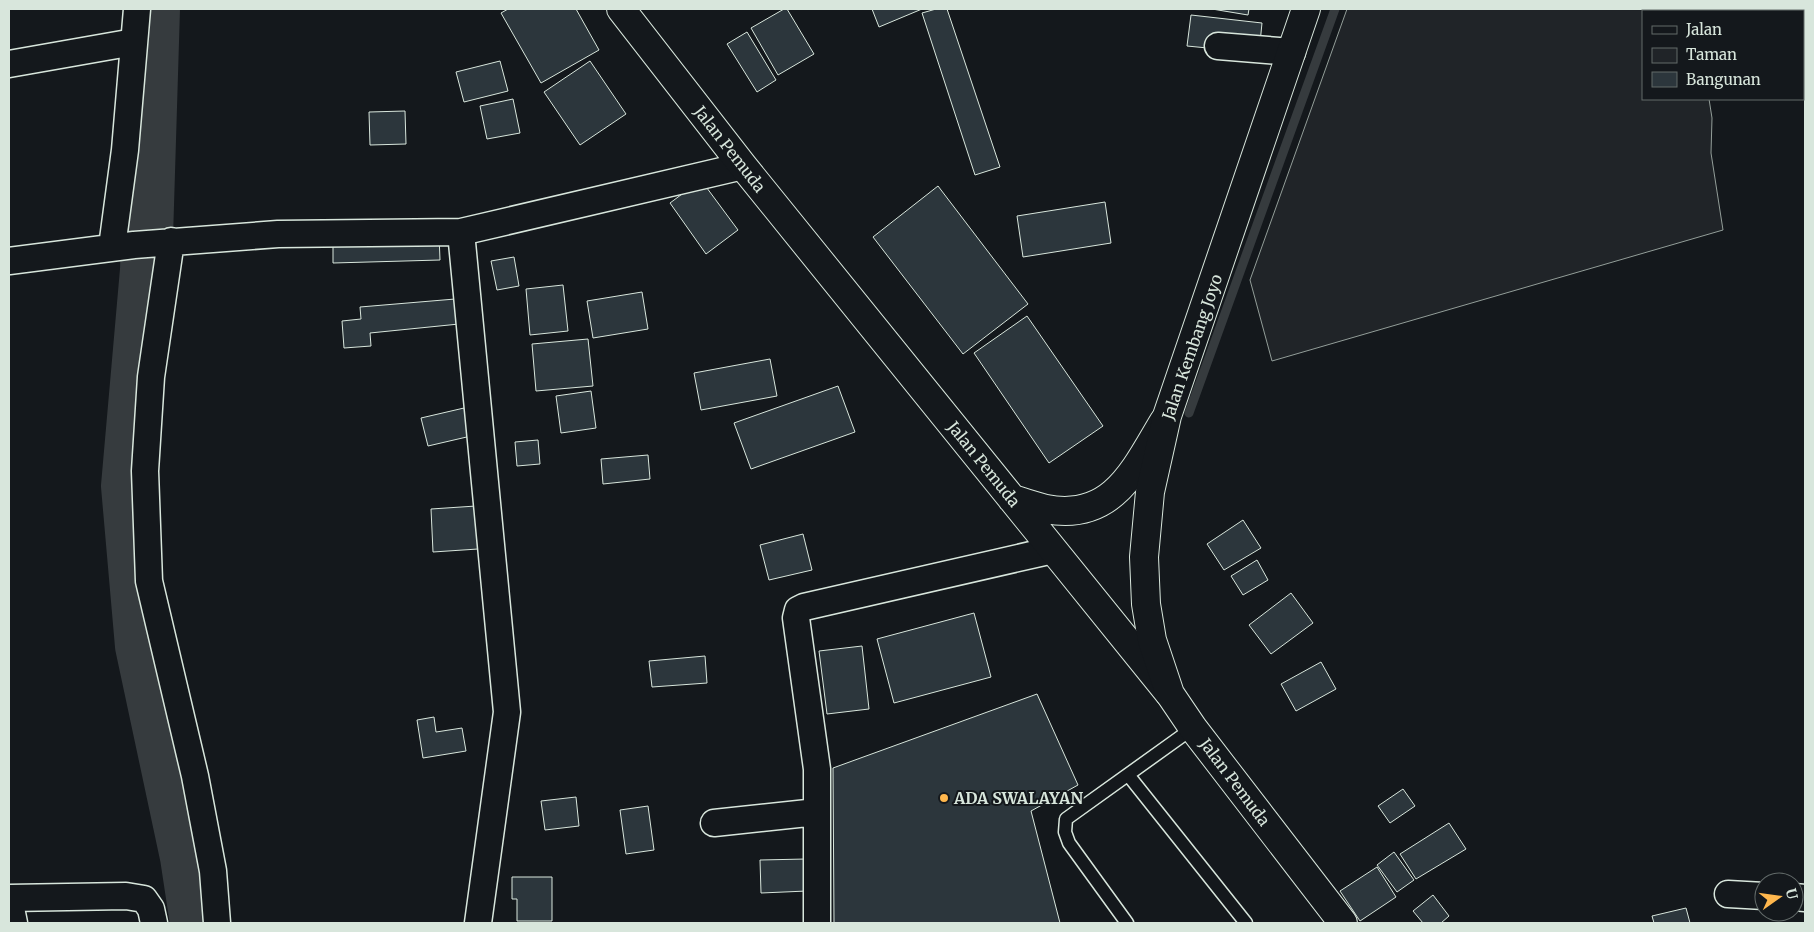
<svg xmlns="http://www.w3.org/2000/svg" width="1814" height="932" viewBox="0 0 1814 932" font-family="Merriweather,serif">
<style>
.green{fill:#202428;stroke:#939e99}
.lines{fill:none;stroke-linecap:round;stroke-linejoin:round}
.stream{stroke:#363b3e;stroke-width:9}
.river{stroke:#363b3e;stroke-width:52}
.building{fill:#2c363c;stroke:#d8e6dc}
.service-casing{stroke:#d8e6dc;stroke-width:15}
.minor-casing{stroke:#d8e6dc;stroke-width:29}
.secondary-casing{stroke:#d8e6dc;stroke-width:30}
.primary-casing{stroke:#d8e6dc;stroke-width:30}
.service{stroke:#14181c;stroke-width:12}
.minor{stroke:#14181c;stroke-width:26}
.secondary{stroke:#14181c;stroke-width:28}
.primary{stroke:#14181c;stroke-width:28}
.poi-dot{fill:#ffb74d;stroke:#14181c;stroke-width:2}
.labels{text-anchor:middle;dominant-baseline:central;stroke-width:4;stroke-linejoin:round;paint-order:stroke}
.street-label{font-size:16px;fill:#d8e6dc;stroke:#14181c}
.poi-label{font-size:16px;font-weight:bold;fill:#d8e6dc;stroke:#14181c;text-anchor:start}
</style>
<rect width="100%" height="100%" fill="#14181c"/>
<path class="green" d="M1347,9H1678L1680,11H1643V99H1709L1712,118L1711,153L1723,230L1272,361L1250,280Z"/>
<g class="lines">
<path class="stream" d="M1189,413L1335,9"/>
<path class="river" d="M154,9L146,270L127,486L141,646L186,857L196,923"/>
</g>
<path class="building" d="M508,9H576L599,50L541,83L501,13Z
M784,9H787L814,54L778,75L751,28Z
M872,9H922L879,27Z
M936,9H947L1000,167L975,175L922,13Z
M1212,9H1249L1248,15Z
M1191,15L1262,23L1259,53L1187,46Z
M747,32L776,80L757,92L727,44Z
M500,61L508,91L464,102L456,72Z
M590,61L626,114L580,145L544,92Z
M513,99L520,133L487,139L480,106Z
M405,111L406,144L370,145L369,112Z
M701,180L738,230L706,254L670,203Z
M938,186L1028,304L963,354L873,237Z
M1105,202L1111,243L1023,257L1017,216Z
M439,234L440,260L333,263V238Z
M514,257L519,286L497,290L491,261Z
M563,285L568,331L530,335L526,289Z
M642,292L648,329L593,338L587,301Z
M467,298L469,323L370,333L371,346L344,348L342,321L361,319L360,307Z
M1027,316L1103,426L1049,463L974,353Z
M588,339L593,386L536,391L532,344Z
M770,359L777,396L701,410L694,373Z
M838,386L855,432L751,469L734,423Z
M591,391L596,428L561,433L556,396Z
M464,408L471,436L428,446L421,418Z
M538,440L540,464L517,466L515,442Z
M648,455L650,479L603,484L601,459Z
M476,506L478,549L433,552L431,509Z
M1243,520L1261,548L1224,570L1207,544Z
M803,534L812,570L769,580L760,545Z
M1257,560L1268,580L1243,595L1231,576Z
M1291,593L1313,623L1271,654L1249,625Z
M974,613L991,677L894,703L877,639Z
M862,646L869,709L827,714L819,651Z
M705,656L707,683L652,687L649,661Z
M1321,662L1336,689L1296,711L1281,684Z
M1037,694L1078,785L1031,811L1060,923H834L833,768Z
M434,717L436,732L462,728L466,751L423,758L417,720Z
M1403,789L1415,806L1390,823L1378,806Z
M576,797L579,826L545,830L541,801Z
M648,806L654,850L626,854L620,810Z
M1449,823L1466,849L1416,879L1400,854Z
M1394,852L1414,880L1397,892L1377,865Z
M806,859L807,891L761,893L760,860Z
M1377,867L1396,897L1360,921L1340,891Z
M512,877H552V921H517V899H512Z
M1433,895L1449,916L1441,923H1423L1413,911Z
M1686,908L1690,923H1654L1652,916Z"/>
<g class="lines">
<g class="service-casing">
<path id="service" d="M1129,776L1246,923
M1127,923L1069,843L1065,832L1066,819L1193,728"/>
</g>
<g class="minor-casing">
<path id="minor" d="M1218,46L1292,52
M9,64L134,42
M171,241L151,377L145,471L149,581L195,776L213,871L217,923
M112,247L125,150L137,9
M9,261L134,245L278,234L461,232
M714,823L817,812
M1728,894L1764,896
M1794,897L1805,898
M9,898L126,896L144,899L151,909L154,923
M9,898L14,923
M478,923L507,712L461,232L743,166
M817,923V769L796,618L798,610L804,607L1053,550"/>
</g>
<g class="secondary-casing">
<path id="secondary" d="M621,9L743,166L1169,693
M1012,499C1023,502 1034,506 1046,509C1113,522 1135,469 1164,421"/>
</g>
<g class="primary-casing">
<path id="primary" d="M1306,9L1167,416L1150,492L1144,557L1146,604L1152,640L1170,694L1193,728L1343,923"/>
</g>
<use href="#service" class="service"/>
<use href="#minor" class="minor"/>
<use href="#secondary" class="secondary"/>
<use href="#primary" class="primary"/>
</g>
<circle class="poi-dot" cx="944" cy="798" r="5"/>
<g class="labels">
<g class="street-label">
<text transform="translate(730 149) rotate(52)">Jalan Pemuda</text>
<text transform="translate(1192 347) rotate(-71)">Jalan Kembang Joyo</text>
<text transform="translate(984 464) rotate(51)">Jalan Pemuda</text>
<text transform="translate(1235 782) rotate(53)">Jalan Pemuda</text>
</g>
<g class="poi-label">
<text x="954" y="798">ADA SWALAYAN</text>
</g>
</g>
<rect width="1814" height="932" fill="none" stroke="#d8e6dc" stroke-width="20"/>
<rect x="1642" y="10" width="162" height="90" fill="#14181c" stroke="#626a69"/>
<rect x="1652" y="26" width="25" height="8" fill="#14181c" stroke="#626a69"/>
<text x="1686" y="35" font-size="15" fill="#d8e6dc">Jalan</text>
<rect x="1652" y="48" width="25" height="15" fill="#202428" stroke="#626a69"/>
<text x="1686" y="60" font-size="15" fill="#d8e6dc">Taman</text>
<rect x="1652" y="72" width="25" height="15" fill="#2c363c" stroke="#626a69"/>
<text x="1686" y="85" font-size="15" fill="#d8e6dc">Bangunan</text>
<g transform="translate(1779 897) rotate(76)"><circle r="24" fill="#14181c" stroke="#626a69"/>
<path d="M0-4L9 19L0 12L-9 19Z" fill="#ffb74d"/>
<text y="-8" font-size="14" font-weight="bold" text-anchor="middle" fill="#d8e6dc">U</text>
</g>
</svg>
